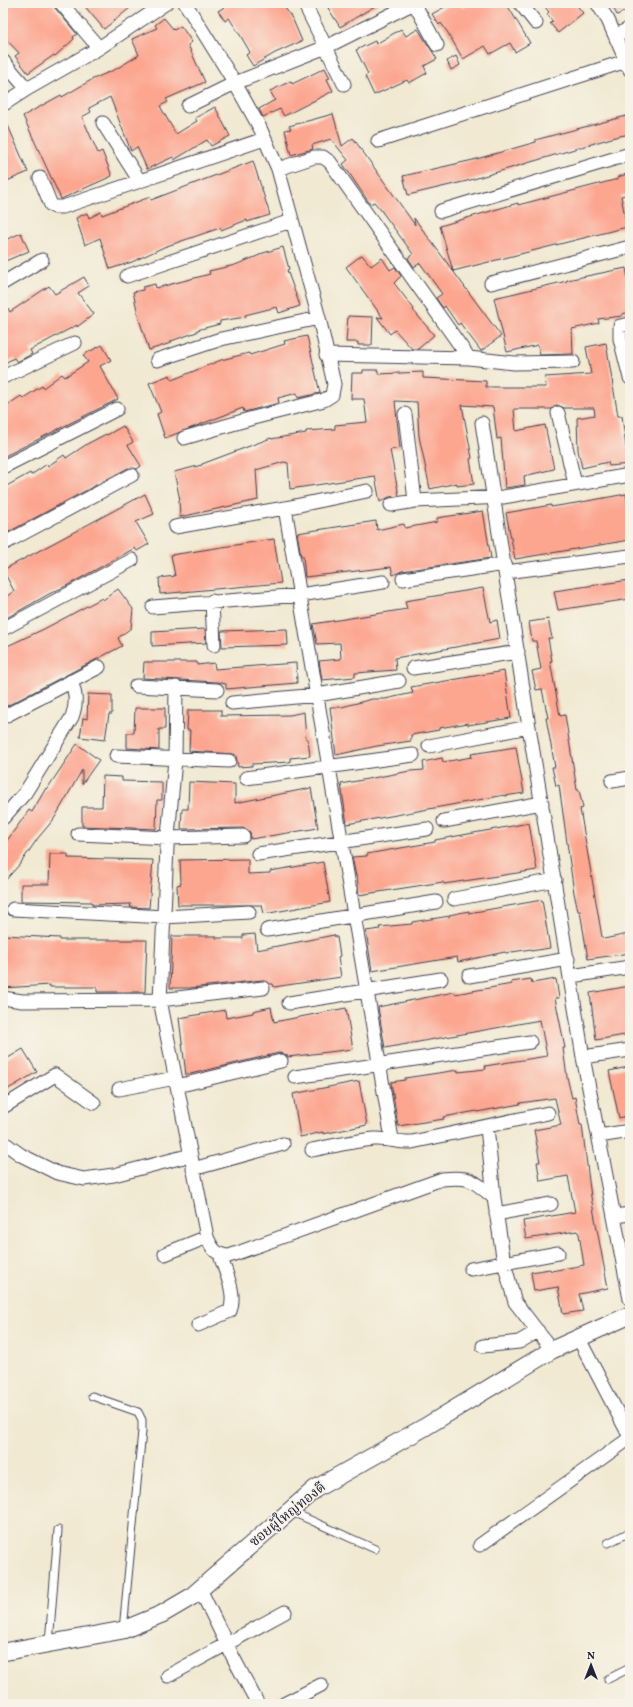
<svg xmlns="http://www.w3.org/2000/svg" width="633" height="1707" viewBox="0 0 633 1707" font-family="Vollkorn,'Noto Serif Thai',serif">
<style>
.building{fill:#fca690}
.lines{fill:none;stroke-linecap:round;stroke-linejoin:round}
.service-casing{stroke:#414052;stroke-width:9}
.minor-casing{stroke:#414052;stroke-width:15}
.tertiary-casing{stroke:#414052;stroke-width:19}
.service{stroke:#fff;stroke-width:7}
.minor{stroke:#fff;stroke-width:13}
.tertiary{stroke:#fff;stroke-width:17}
.labels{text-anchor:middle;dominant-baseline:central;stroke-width:3.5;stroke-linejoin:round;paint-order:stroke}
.street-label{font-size:14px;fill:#22223b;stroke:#f7f3e8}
</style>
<rect width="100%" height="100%" fill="#f7f3e8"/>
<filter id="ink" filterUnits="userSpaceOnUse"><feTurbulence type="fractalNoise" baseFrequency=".025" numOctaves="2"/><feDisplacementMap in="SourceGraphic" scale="8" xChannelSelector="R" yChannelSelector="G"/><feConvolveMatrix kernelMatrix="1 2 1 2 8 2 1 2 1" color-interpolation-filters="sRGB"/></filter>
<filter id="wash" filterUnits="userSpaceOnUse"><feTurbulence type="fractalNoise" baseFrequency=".012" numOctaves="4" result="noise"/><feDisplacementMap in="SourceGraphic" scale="16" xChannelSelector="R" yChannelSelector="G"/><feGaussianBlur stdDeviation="0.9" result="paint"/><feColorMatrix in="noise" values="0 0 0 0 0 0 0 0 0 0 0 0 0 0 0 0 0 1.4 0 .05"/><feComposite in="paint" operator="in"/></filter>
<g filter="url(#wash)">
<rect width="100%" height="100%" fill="#f1e9d2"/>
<g id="blocks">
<path class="building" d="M3,3H53L55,8L77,34L73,37L74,39L55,56L54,55L28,73L15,56L19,53L3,36Z
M82,3H136L104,29Z
M231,3H282L293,20L302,41L275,53L253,66L246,55L250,52L240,35L229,18L225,21L218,11Z
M337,3H380L340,27L328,8Z
M452,3H459L462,8L470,3H506L530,43L515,52L510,43L490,54L485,46L463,59L448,33L441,23L439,25L432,14Z
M542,3H575L583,13L558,33L550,23L553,22L547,14L549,12Z
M611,3H630V9L617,15Z
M164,18L174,30L181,26L192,42L188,45L205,82L166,99L168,102L160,106L165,115L176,134L197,121L195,118L215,107L230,136L211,146L207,140L174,160L173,157L147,169L137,147L131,151L110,97L89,108L91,112L82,117L98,153L102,151L112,176L61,199L23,116L61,95L62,97L93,79L116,69L139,55L132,39L157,28L155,25Z
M401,29L406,36L418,29L437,59L424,66L427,73L409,83L407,80L374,95L365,76L368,74L356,50L375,41L376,44Z
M456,56L460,65L451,70L447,61Z
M325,68L330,78L327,79L333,91L284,116L280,109L263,117L259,109L275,100L270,91L291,81L292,84Z
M3,114L28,172L7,181L3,171V160L8,158L3,149Z
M333,114L342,146L353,138L415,225L414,218L501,336L481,351L460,323L458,325L445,306L443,308L436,298L442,294L420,263L414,267L408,258L413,254L380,209L374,202L370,204L343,164L348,160L331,139L312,145L313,149L291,155L285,130L291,129L289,126Z
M630,115V134L615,137L467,181L408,195L403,176L473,160L536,142L535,140Z
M253,161L270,215L247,222V220L221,230L220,228L164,247L132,262L110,269L100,238L85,245L76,218L87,213L89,218L101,212L102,215L150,197L151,200Z
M630,173V194L621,196L627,227L453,271L440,226L518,203V205L618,179V177Z
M21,233L29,251L3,262V241Z
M283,247L289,269L287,270L300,306L279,313L277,307L245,315L246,317L220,321V324L197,330V332L171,341V343L149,350L139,319L133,292L143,290V287L155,284L156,288L210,274L209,271L235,265L260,255V254Z
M362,255L371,266L382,258L390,270L395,267L401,276L394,283L414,309L413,310L434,335L418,349H412L395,330L390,334L377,317L383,318L346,267Z
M626,268L630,290V312L622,314V316L598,319L599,323L572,329L573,354L540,355L538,345L507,352L494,298L567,281V280Z
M84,277L89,286L78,293L94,314L77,327V325L30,350L32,354L17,362L14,358L3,364V298L10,312L49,286L55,294Z
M348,316L373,317L372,345H358V342H346Z
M307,336L320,393L298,398L297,393L278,398L279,403L244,412L243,408L165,438L157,414L161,412L149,383L170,375L172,380L221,360L249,353L250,355L285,344L284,341Z
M606,343L618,416H622L626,447L630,446V464L609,466L608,462L582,468L578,450L577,418L595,415L594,408H564L557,405L552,409H514L516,431L545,425L554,469L524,476L525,485L505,488L501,438L497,439L493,407L462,405L472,458L470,459L474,484L457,486V483L430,489L419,436L417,402L395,401L400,448L390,450L399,496L389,497L380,502L375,476L290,489L288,463L284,462L256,470L258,500L180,517L179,500H180L174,472L202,465V464L271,438V439L306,433V431L335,429V425L367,422L364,399H351L352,373H363V370H378V374L423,372V378L486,381V387H546L545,377L591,374L586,347Z
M102,345L111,360L100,366L118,399L3,457V408L21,396L23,398L42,386L43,388L62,374L65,377L88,362L83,355Z
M123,426L133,442L128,445L141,466L137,469L128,468L3,535V488L30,473L31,475L47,464L48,466L64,455L66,458L87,444L106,434L107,435Z
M145,494L154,514L136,522L149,544L137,551L135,548L68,585L49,594L3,620V599L14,591L3,570Z
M626,494L630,517V540L515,559L506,513L551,505V507L576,503Z
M483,511L491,558L402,571L393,575L391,567L305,577L303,556H301L297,533L376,521L377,530L404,524L405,528L437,522V518Z
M274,539L281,583L160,594L159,578L175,576L171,555Z
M630,580V599L558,610L554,591Z
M483,588L490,622L497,620L500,639L395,658L396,670L355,673V677L322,680L319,661L341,659L340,643L317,644L313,624L407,609L405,601Z
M118,589L133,609L131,628L118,638L122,646L3,708V648L44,629L102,598L103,600Z
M548,619L552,638H548L552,661H550L560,716L565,715L577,790H579L583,808L580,809L602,937L604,939L628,934L630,953L588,959L580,911H578L574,893L559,785L556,786L552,767H555L546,718H548L542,689L536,690L532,671L541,669L536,641H532L529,622Z
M205,629L206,643L152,646V632Z
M287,629L288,645L222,647L221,631Z
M144,662H197V665L214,663L215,669L296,663L297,683L226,689V684L217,682L143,678Z
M504,671L511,718L468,725V723L439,728V730L411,735V741L377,746L336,755L330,707H342L372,699H385L413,693L411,687Z
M88,694L112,695V714H109L105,740L80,737L83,718L87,719Z
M135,708H165V729H159V750L127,748V733H134Z
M188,710H221V716L290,715L304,712L306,739H308L310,756L290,758V762L252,764V766L238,767L236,755L233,754L189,751L190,730H187Z
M77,744L99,760L82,784V770L54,819L38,838L20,864L3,883V846L29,810L32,812L46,788L47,789Z
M516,747L524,793L505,796V795L347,824L341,784L410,771L424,770L423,762L442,758L443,762L472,757L471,754Z
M103,776L122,777V781L162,782V800H157L156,829L82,826V807H102Z
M189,782L235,784V803L311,788L318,828L251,839L250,832L243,828L181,829L182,809H188Z
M529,823L537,870L444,884L443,882L359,895L357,876H356L352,857L367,856V854L435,842V840Z
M50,854H68V858L153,860L149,908L130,907L131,904L92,905V902L21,901V884H49Z
M248,859V874L270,873V871L323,862L330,902L264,914L262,905H178L177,885L181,884L180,860Z
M542,900L550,948L531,951V949L506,953L505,952L458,962L457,957L372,971L366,931L380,929L379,927L412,924V922L450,916L449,915L469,911V913Z
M255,934L257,950L334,935L335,937H337L340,956L338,957L341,977L274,987L273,984H270L262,980L190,988H170L172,936H216V938H243V935Z
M3,935L60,938V940H147L145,992H97V987H50V985L3,988Z
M531,979L532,983L556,979L559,998H555L565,1048H563L567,1077L572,1098L575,1097L580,1125H582L591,1197L608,1288L579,1294L583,1311L563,1314L558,1287L534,1291L531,1272L550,1269L551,1271L584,1265L579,1234L577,1231L526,1239L523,1221L575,1212L568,1176L540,1181L537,1162H540L534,1130L561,1125L555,1098L520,1103V1104L477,1112V1111L443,1117L444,1119L398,1126L391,1082L405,1080V1078L458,1070V1072L486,1069L485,1066L547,1056L540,1020L385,1048L378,1007L454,992L455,994L512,984L511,982Z
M630,986V1034L596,1040L590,993Z
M271,1007L274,1022L346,1008L353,1049L288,1057L287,1055L279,1053L186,1075L179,1018L225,1010L226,1018L253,1013V1011Z
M23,1049L37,1072L3,1092V1061Z
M628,1067L630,1079V1115L619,1118L609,1071Z
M359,1081L367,1125L323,1134V1132L300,1137L293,1094Z"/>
</g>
</g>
<g filter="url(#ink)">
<use href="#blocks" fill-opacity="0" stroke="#414052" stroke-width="1"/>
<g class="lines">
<g class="service-casing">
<path id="service" d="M92,1396L138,1412L142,1420V1431L123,1630
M290,1511L375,1549
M608,1543L630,1532
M49,1643L58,1530
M608,1679L630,1668"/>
</g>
<g class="minor-casing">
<path id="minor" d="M61,3L99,48L166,3
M304,3L344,84
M414,3L437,45
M520,3L536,23
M597,3L608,20L630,70
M615,36L630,28
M3,61L27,89
M4,104L27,89L99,48
M188,106L235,83L326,47L414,3
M103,123L139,180
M378,141L626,61
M278,169L314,157H323L330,162L469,358
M40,178L51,205L55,207H63L264,139
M441,211L630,154
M127,276L291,221
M3,283L42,260
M491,283L630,247
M630,324L620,326V339L630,378
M326,355L469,358L514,363L573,362
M157,360L221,339L319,318
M3,377L75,343
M558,413L575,484
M405,414L415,501
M482,423L529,727L583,1057L630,1299
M184,438L253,418L324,400L332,395L334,384L319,318L278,169L260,128L235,83L185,3
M3,467L117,409
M391,505L415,501L503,497L630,475
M285,508L392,1139
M175,527L285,508L367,491
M3,544L132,475
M506,572L630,556
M403,579L505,564
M212,601L214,645
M153,607L300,595L383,582
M3,629L132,560
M413,668L518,652
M136,686L217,690
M176,687L175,760L167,847L160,1000L207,1237C212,1249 216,1255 229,1256L442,1179C471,1176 473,1180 494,1198L504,1263L515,1302L552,1350
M232,703L317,695L399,681
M3,717L99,667
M429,746L529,727
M116,756L229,761
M246,778L413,755
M612,781L630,778
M3,818L25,793L72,717C77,703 76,694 71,681
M444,821L542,803
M78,834L168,838L243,836
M258,854L427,829
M454,899L555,880
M13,909L165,917L249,912
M267,930L436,902
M469,976L568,959
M571,976L630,967
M3,998L22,1001L160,1000L263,988
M289,1003L441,979
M583,1057L630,1050
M295,1077L530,1042
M177,1086L281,1061
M119,1089L175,1078
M3,1107L55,1075L94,1103
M487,1127L494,1198
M599,1136L630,1131
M3,1142L21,1155L57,1173L84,1179L114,1175L191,1155
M312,1150C333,1146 354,1141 374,1139C388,1138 399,1143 412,1142L548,1113
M193,1169L283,1144
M496,1214L551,1204
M615,1216L630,1214
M165,1254L207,1237
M471,1269L558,1253
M198,1325L230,1311C237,1293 225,1272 220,1255
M579,1339L630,1437
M483,1346L519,1342L538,1331
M480,1545L630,1438
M200,1589L233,1657L258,1704
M168,1676L285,1612
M284,1704L321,1685"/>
</g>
<g class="tertiary-casing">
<path id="tertiary" d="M3,1652L123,1630L162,1614L191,1597L315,1489L425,1427L552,1350L630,1315"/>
</g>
<use href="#service" class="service"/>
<use href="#minor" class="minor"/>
<use href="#tertiary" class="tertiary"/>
</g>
</g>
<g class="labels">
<g class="street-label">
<text transform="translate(288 1515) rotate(-39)">ซอยผู้ใหญ่ทองดี</text>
</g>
</g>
<rect width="633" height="1707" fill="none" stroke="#f7f3e8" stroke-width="16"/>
<g transform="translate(591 1665)" stroke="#f7f3e8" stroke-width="3" paint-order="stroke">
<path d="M0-3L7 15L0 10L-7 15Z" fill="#22223b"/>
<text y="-6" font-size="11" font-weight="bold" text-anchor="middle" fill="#22223b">N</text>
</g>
</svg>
